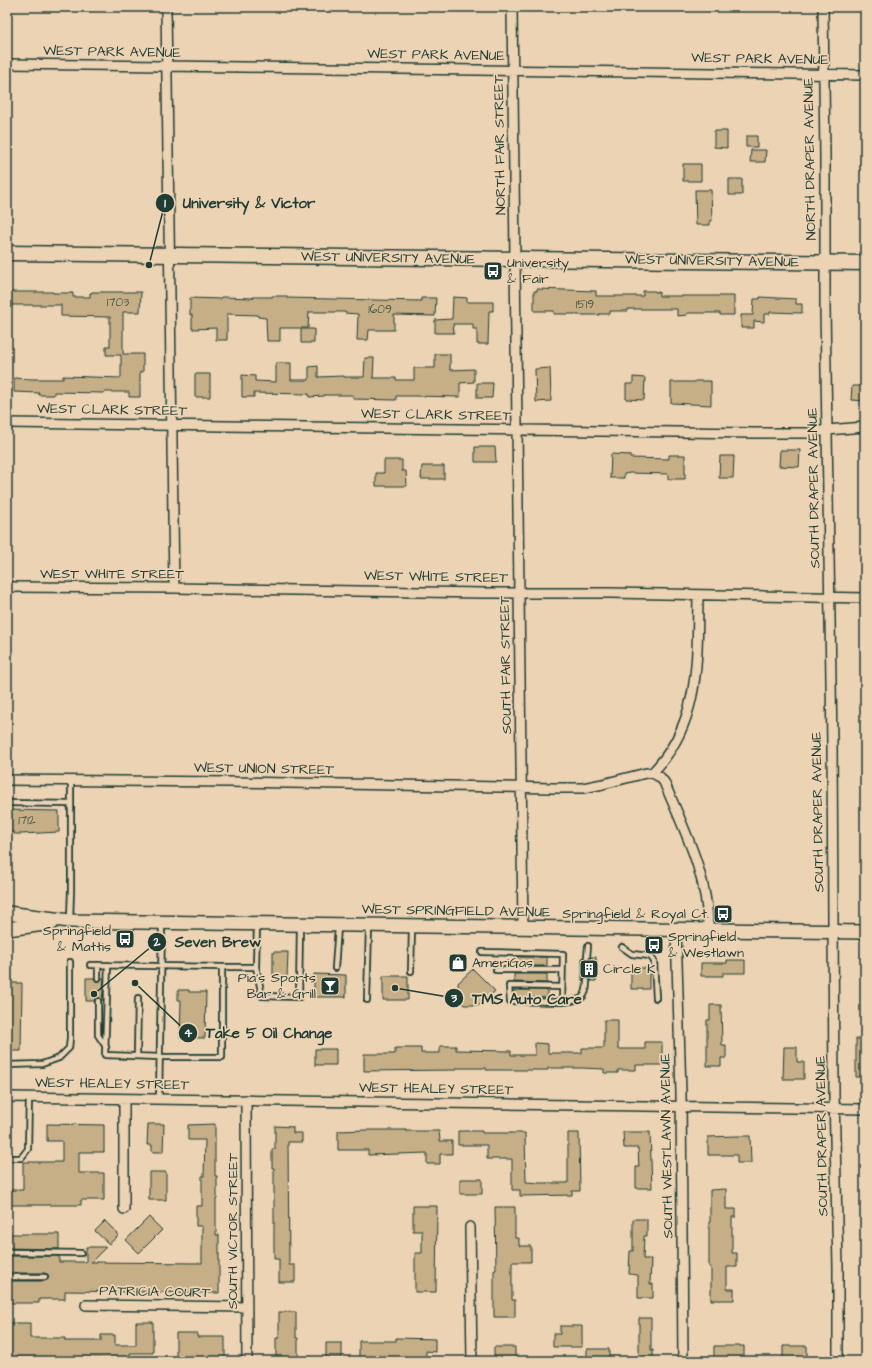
<svg xmlns="http://www.w3.org/2000/svg" width="872" height="1368" viewBox="0 0 872 1368" font-family="'Architects Daughter',sans-serif">
<style>
.building{fill:#c6af87;stroke:#1f3d34}
.lines{fill:none;stroke-linecap:round;stroke-linejoin:round}
.lane-casing{stroke:#1f3d34;stroke-width:8}
.street-casing{stroke:#1f3d34;stroke-width:12}
.secondary-casing{stroke:#1f3d34;stroke-width:16}
.primary-casing{stroke:#1f3d34;stroke-width:17}
.lane{stroke:#ecd3b4;stroke-width:4.5}
.street{stroke:#ecd3b4;stroke-width:9}
.secondary{stroke:#ecd3b4;stroke-width:13}
.primary{stroke:#ecd3b4;stroke-width:14}
.labels{text-anchor:middle;dominant-baseline:central;stroke-width:3.5;stroke-linejoin:round;paint-order:stroke}
.number-label{font-size:12px;fill:#495a49}
.street-label{font-size:14px;fill:#1f3d34;stroke:#ecd3b4}
.poi-label{font-size:14px;fill:#1f3d34;stroke:#ecd3b4;text-anchor:start}
.leader{fill:none;stroke:#1f3d34;stroke-width:1.5}
.callout-dot{fill:#1f3d34;stroke:#ecd3b4;stroke-width:1.5}
.mark-label{font-size:12px;text-anchor:middle;font-weight:bold;fill:#fff}
.callout-label{font-size:15px;text-anchor:middle;font-weight:bold;fill:#1f3d34;stroke:#ecd3b4;stroke-width:3.5;stroke-linejoin:round;paint-order:stroke}
</style>
<rect width="100%" height="100%" fill="#ecd3b4"/>
<filter id="ink" filterUnits="userSpaceOnUse"><feTurbulence type="fractalNoise" baseFrequency=".025" numOctaves="2"/><feDisplacementMap in="SourceGraphic" scale="8" xChannelSelector="R" yChannelSelector="G"/><feConvolveMatrix kernelMatrix="1 2 1 2 8 2 1 2 1" color-interpolation-filters="sRGB"/></filter>
<g filter="url(#ink)">
<path class="building" d="M714,131H727V148L714,147Z
M746,136H757V147H746Z
M751,150H766L765,162H750Z
M683,164H701V181H683Z
M729,179H742V195H729Z
M695,190H711L712,221H710V225H696Z
M537,289L596,291V296H643V291H655V292H659V296H734V315H720V313H687V315L677,316V309H628V311H610V314H599V315H577V314H554V311H534V291H537Z
M7,292H53V293H73V297H90V293H92V292H141L140,312H123V354H143V372H140V397H129V392H104V393L54,392V395H39V393L14,392V378L31,379H63V376L121,378V355H106V346H110V317L61,316V305H7Z
M272,296H287L286,298L421,301V298H436L435,316L394,315V330H369L368,340H357L358,314L345,313V312H309L308,328H280V341H267L266,318L258,317V315L227,314V340H216V328L192,329V315H190V298L221,299V297L253,298V297H272Z
M453,297L467,298V302H493V311H489L488,344H477V329H473V324H453L454,333H435V320L452,319Z
M760,297L796,299V304H802V313L770,312V314H764V322L754,321V328H741V315H753L754,299H760Z
M301,329H314V343H301Z
M435,354H450V370L474,369V382L460,383V397L415,396H396V400L353,399V395H324V396L309,397V394L254,393V397H242V375L255,376V381L276,382V363H291V380H309V367L318,366V377L344,376V377H364L365,358H374L373,378H396V380H414V368H435Z
M550,368L551,401L536,402L535,369Z
M195,374H210V397H195Z
M633,377L645,378L644,400L626,399V384H633Z
M695,381H711V405L671,403V382H695Z
M477,383H493L492,398H477Z
M852,386H865V401L851,400Z
M475,447H495L496,462H475Z
M780,450H800L799,467L779,466Z
M611,454L630,455V458L669,459V455H685V479H668V474L630,473L624,474V478H610Z
M720,456H734L733,478H719Z
M384,460H402V471H406L407,486H376V473H384Z
M422,466H444V479H421Z
M7,810L59,811V832L21,834H14V832H7Z
M273,952H288L287,977H273Z
M514,957H547V966H514Z
M582,957L587,961L590,959L591,957H596V981H591L589,978L587,977L582,981Z
M727,960H745V973H723V976H701V963H727Z
M631,968H649V989H631Z
M473,969L495,991L480,1005H464L459,1000L458,983Z
M314,974L346,975V997H314Z
M514,974H547V983L514,982Z
M383,976H408V1000H383Z
M86,978H94L96,981L98,982L102,978H104L102,1001L101,999L98,997L96,998L94,1001H86Z
M7,983H22L21,1051H7Z
M178,990H189V992H206L205,1038H180L181,1000H178Z
M514,990H547V998L514,997Z
M710,1005H721L722,1045H726V1058H721V1066H707V1020H710Z
M604,1020H618V1049H645V1042H662V1065H636V1070H618V1073H604V1069L582,1068H548V1070H486V1068H456V1070L364,1071V1054H395V1048H421V1053H440V1046H456V1050L511,1051V1055H535V1043L548,1044V1053H582V1048H604Z
M856,1039H865V1077H856Z
M784,1047H797V1062H804V1079H783Z
M315,1049H336V1065H315Z
M47,1124L104,1125V1152H79V1173H104V1200H81V1205H7V1190H23V1162H62V1141H47Z
M148,1124H164L163,1152H152V1145H147Z
M215,1124V1176H217V1199H216V1235H219V1293L65,1291V1299H39V1303H7V1281H45L49,1277L48,1275L45,1273H7V1256H59V1262H86V1247H106L91,1262L202,1263V1226H196V1206H202V1176H204L205,1140H188V1125Z
M275,1126L293,1127V1133H302V1142H288L289,1265H295V1282H279V1259H274V1168H272V1149H275Z
M366,1130H406V1131H439L440,1141H452V1154H440V1164H427V1153L368,1155V1150H338V1131Z
M458,1131H482V1133H525L526,1182L540,1183H568V1133H579L580,1191H572V1195L520,1196V1190H512V1159H487V1145H458Z
M623,1132H650L652,1188H636V1167H639L638,1148H624Z
M736,1136H750L751,1163H737V1155H708V1137Z
M149,1172H166V1200H149Z
M460,1179H482V1194H460Z
M726,1189V1209H736V1217H732V1253H737V1267H727V1289H734V1300H711V1267H709V1222H710V1190Z
M413,1206H437L436,1292H415V1253H422V1231H413Z
M495,1207H515V1238H519V1246H531V1262H512V1300H515V1317H494V1270H496Z
M149,1217L162,1230L139,1253L126,1240Z
M633,1219H647V1236H644L643,1259H651L650,1284H653V1298H638V1275L629,1274L630,1251H633Z
M105,1221L119,1235L109,1244L95,1231Z
M7,1234H59V1249L7,1248Z
M279,1312H296V1338H298V1359H276V1338H279Z
M639,1318H651V1350H653V1361H639Z
M136,1322H153V1353H130V1361H101V1359L7,1358V1323H30V1338H65V1341H101V1335H115V1345H136Z
M560,1326H582V1347H553V1334H560Z
M176,1333H197V1337H225V1361L176,1360Z
M396,1338L435,1339V1352L426,1351V1360L395,1359V1358H359V1341H396Z
M326,1343H342V1358H326Z
M714,1346H744V1361H714Z
M783,1346H807V1361H783Z
M494,1347H515V1361H494Z
M587,1349H609V1361H587Z"/>
<g class="lines">
<g class="lane-casing">
<path id="lane" d="M7,803L71,804
M70,919L71,890V781
M622,947L632,954L650,956L654,961L656,998
M482,952L563,954L562,1002L510,1001L509,986L562,987
M587,957L588,946
M90,965L222,967V1057H160L105,1055L108,965
M222,967H256L257,924
M256,967L262,996L299,997L300,925
M335,968L338,927
M496,970H562
M411,971L412,928
M98,978V965
M367,1000L369,927
M98,1001V1035L106,1047
M562,1002C579,1000 587,1001 587,981
M137,1056L138,998
M7,1065L42,1064L59,1058L69,1048L70,1038V962
M159,1099L162,924
M7,1158H21L28,1149L29,1097
M7,1252L81,1253
M7,1277H45"/>
</g>
<g class="street-casing">
<path id="street" d="M166,7L174,588
M512,7L523,928
M823,7L825,156V308L832,742L834,1095L838,1267V1361
M7,64L865,75
M7,423L754,433H809L827,430L865,427
M7,587L174,588L483,593H610L865,598
M652,773L660,777L664,782C684,829 709,878 708,930
M7,780L229,782L552,788H583L603,784L646,773H652C701,723 697,660 698,595
M676,930L681,1092L683,1361
M7,1097L865,1109
M124,1099V1209
M246,1100L247,1361
M470,1227L472,1361
M86,1305L247,1307"/>
</g>
<g class="secondary-casing">
<path id="secondary" d="M7,913L70,921L865,932
M7,929L52,923"/>
</g>
<g class="primary-casing">
<path id="primary" d="M7,253L865,263"/>
</g>
<use href="#lane" class="lane"/>
<use href="#street" class="street"/>
<use href="#secondary" class="secondary"/>
<use href="#primary" class="primary"/>
</g>
</g>
<defs>
<g id="bus-square" transform="scale(1)"><rect x="-9" y="-9" width="18" height="18" rx="4" fill="#1f3d34" stroke="#ecd3b4"/><path d="M-5-6H5V4H4V6H2V4H-2V6H-4V4H-5ZM-3.5-4V0h7V-4ZM-3.5 1.2v1.5H-2V1.2ZM2 1.2v1.5H3.5V1.2Z" fill="#fff"/></g>
<g id="shop-square" transform="scale(1)"><rect x="-9" y="-9" width="18" height="18" rx="4" fill="#1f3d34" stroke="#ecd3b4"/><path d="M-5-2.5h2.3a2.7 3.5 0 0 1 5.4 0H5L5.5 6h-11ZM-1.5-2.5h3a1.5 2.3 0 0 0-3 0Z" fill="#fff"/></g>
<g id="building-square" transform="scale(1)"><rect x="-9" y="-9" width="18" height="18" rx="4" fill="#1f3d34" stroke="#ecd3b4"/><path d="M-4-6H4V6H1V3H-1V6H-4ZM-2.5-4.3h1.7v1.8h-1.7ZM.8-4.3h1.7v1.8H.8ZM-2.5-1h1.7V.8h-1.7ZM.8-1h1.7V.8H.8Z" fill="#fff"/></g>
<g id="bar-square" transform="scale(1)"><rect x="-9" y="-9" width="18" height="18" rx="4" fill="#1f3d34" stroke="#ecd3b4"/><path d="M-6-5H6L.8 .8V4.5H3.5V6h-7V4.5H-.8V.8Z" fill="#fff"/></g>
</defs>
<g fill-rule="evenodd">
<use href="#bus-square" x="493" y="271"/>
<use href="#bus-square" x="723" y="914"/>
<use href="#bus-square" x="125" y="939"/>
<use href="#bus-square" x="654" y="945"/>
<use href="#shop-square" x="458" y="963"/>
<use href="#building-square" x="589" y="969"/>
<use href="#bar-square" x="330" y="986"/>
</g>
<g class="labels">
<g class="number-label">
<text x="118" y="302">1703</text>
<text x="585" y="304">1519</text>
<text x="380" y="309">1609</text>
<text x="27" y="820">1712</text>
</g>
<g class="street-label">
<text transform="translate(112 52) rotate(1)">WEST PARK AVENUE</text>
<text transform="translate(436 55) rotate(1)">WEST PARK AVENUE</text>
<text transform="translate(760 59) rotate(1)">WEST PARK AVENUE</text>
<text transform="translate(500 145) rotate(-91)">NORTH FAIR STREET</text>
<text transform="translate(810 159) rotate(-91)">NORTH DRAPER AVENUE</text>
<text transform="translate(388 258) rotate(1)">WEST UNIVERSITY AVENUE</text>
<text transform="translate(712 261) rotate(1)">WEST UNIVERSITY AVENUE</text>
<text transform="translate(112 410) rotate(1)">WEST CLARK STREET</text>
<text transform="translate(436 415) rotate(1)">WEST CLARK STREET</text>
<text transform="translate(814 488) rotate(-91)">SOUTH DRAPER AVENUE</text>
<text x="112" y="574">WEST WHITE STREET</text>
<text transform="translate(436 577) rotate(1)">WEST WHITE STREET</text>
<text transform="translate(506 665) rotate(-91)">SOUTH FAIR STREET</text>
<text transform="translate(264 769) rotate(1)">WEST UNION STREET</text>
<text transform="translate(818 812) rotate(-91)">SOUTH DRAPER AVENUE</text>
<text transform="translate(456 911) rotate(1)">WEST SPRINGFIELD AVENUE</text>
<text transform="translate(112 1084) rotate(1)">WEST HEALEY STREET</text>
<text transform="translate(436 1089) rotate(1)">WEST HEALEY STREET</text>
<text transform="translate(822 1136) rotate(-91)">SOUTH DRAPER AVENUE</text>
<text transform="translate(667 1146) rotate(-91)">SOUTH WESTLAWN AVENUE</text>
<text transform="translate(233 1231) rotate(-90)">SOUTH VICTOR STREET</text>
<text transform="translate(155 1292) rotate(1)">PATRICIA COURT</text>
</g>
<g class="poi-label">
<text x="507" y="263">University<tspan x="507" dy="16">&amp; Fair</tspan></text>
<text x="709" y="914" text-anchor="end">Springfield &amp; Royal Ct.</text>
<text x="111" y="931" text-anchor="end">Springfield<tspan x="111" dy="16">&amp; Mattis</tspan></text>
<text x="668" y="937">Springfield<tspan x="668" dy="16">&amp; Westlawn</tspan></text>
<text x="472" y="963">AmeriGas</text>
<text x="603" y="969">Circle K</text>
<text x="316" y="978" text-anchor="end">Pia's Sports<tspan x="316" dy="16">Bar &amp; Grill</tspan></text>
</g>
</g>
<path class="leader" d="M149 265L165 203M94 994L157 942M395 988L454 998M135 983L188 1033"/>
<g class="callout-dot">
<circle cx="149" cy="265" r="4"/>
<circle cx="94" cy="994" r="4"/>
<circle cx="395" cy="988" r="4"/>
<circle cx="135" cy="983" r="4"/>
<circle cx="165" cy="203" r="10"/>
<circle cx="157" cy="942" r="10"/>
<circle cx="454" cy="998" r="10"/>
<circle cx="188" cy="1033" r="10"/>
</g>
<g class="mark-label">
<text x="165" y="207">1</text>
<text x="157" y="946">2</text>
<text x="454" y="1002">3</text>
<text x="188" y="1037">4</text>
</g>
<g class="callout-label">
<text x="249" y="208">University &amp; Victor</text>
<text x="218" y="947">Seven Brew</text>
<text x="527" y="1004">TMS Auto Care</text>
<text x="269" y="1038">Take 5 Oil Change</text>
</g>
<rect width="872" height="1368" fill="none" stroke="#ecd3b4" stroke-width="24"/>
<rect x="12" y="12" width="848" height="1344" fill="none" stroke="#1f3d34" stroke-width="1.5" filter="url(#ink)"/>
</svg>
